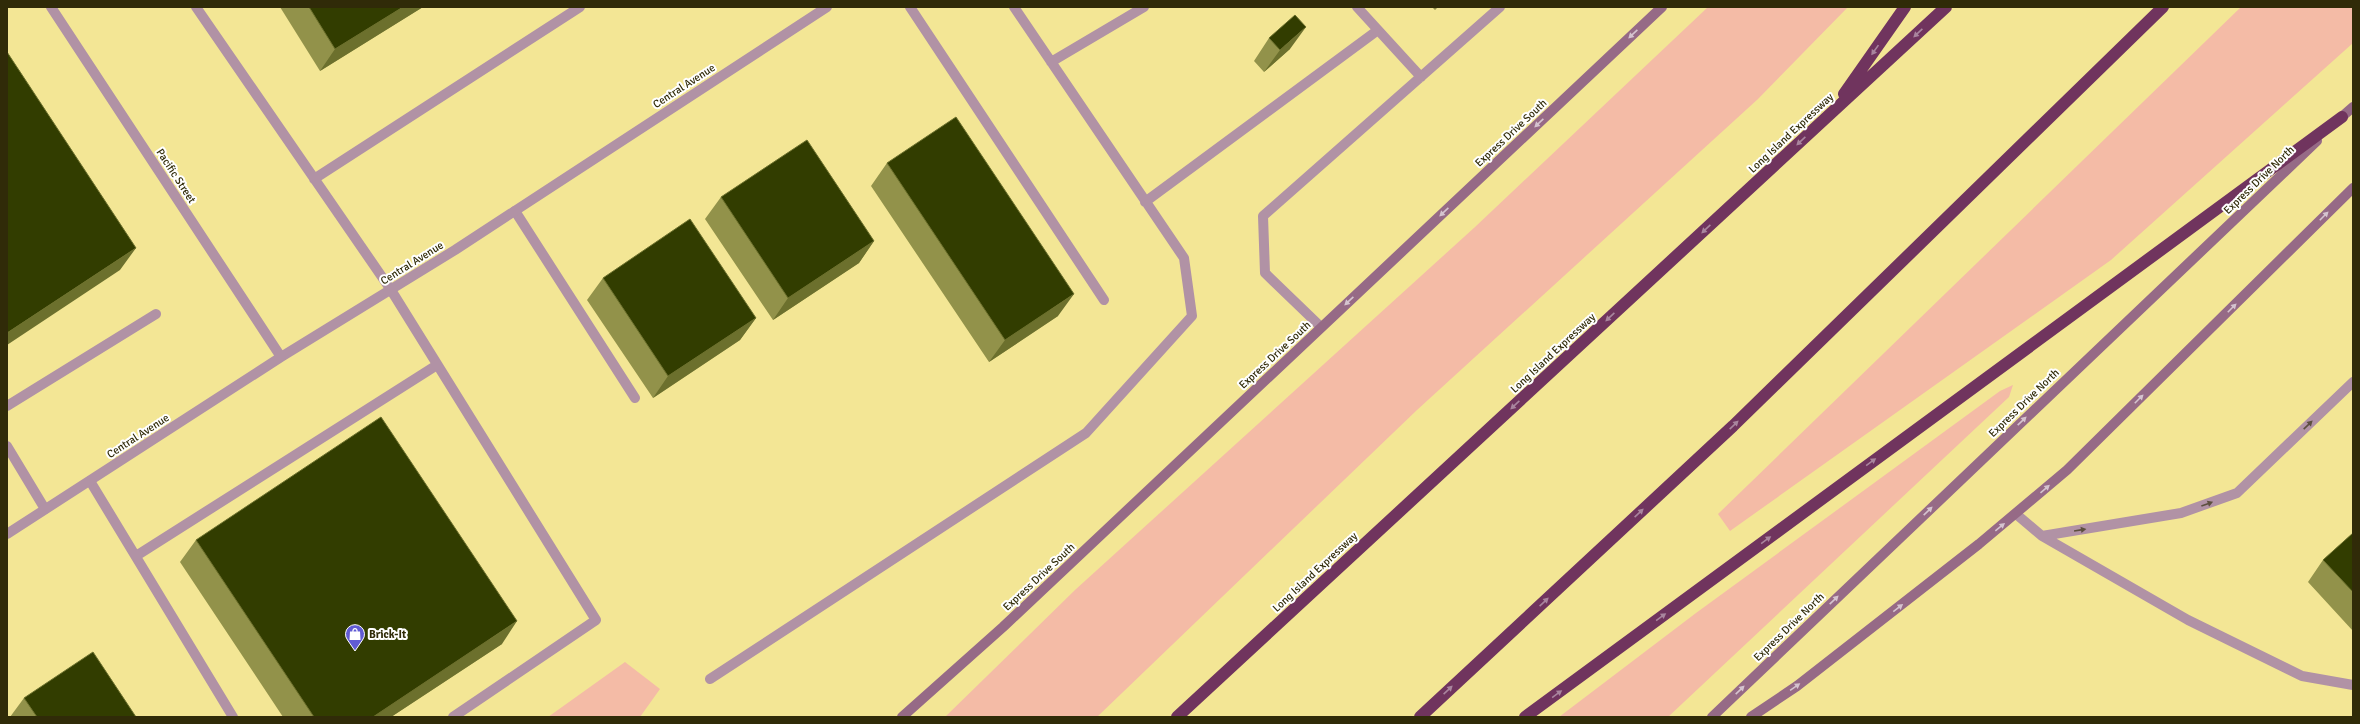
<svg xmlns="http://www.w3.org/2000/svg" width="2360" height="724" viewBox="0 0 2360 724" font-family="Signika,sans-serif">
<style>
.green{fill:#f4bba6}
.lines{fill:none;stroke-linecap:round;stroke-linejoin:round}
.lane{stroke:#b192a5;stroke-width:10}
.street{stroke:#b192a5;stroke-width:10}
.secondary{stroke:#966a86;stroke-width:10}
.highway{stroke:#70345e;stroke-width:12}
.wall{fill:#92924a}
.shaded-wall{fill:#6c702d}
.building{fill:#323d00;stroke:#6c702d}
.oneway{fill:#a9859e}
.oneway2{fill:#d5c3cf}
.oneway3{fill:#5d4f3f}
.labels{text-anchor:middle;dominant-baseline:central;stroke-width:4;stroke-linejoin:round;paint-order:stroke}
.street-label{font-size:11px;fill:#302b08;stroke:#fff}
.poi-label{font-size:11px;font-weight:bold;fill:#302b08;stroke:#fff;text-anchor:start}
</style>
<rect width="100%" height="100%" fill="#f3e695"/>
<path class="green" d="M1708,7H1848L1758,99L1417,410L1097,717H945L1075,590L1475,227Z
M2241,7H2353V43L2111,260L1730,531L1718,514Z
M2013,385L2009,397L1668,717H1559L1696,613L2000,391Z
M625,662L660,689L640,717H548Z"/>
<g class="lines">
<path class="lane" d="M196,7L391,290L596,620L453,717
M910,7L1104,300
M1357,7L1421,77
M1051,62L1144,7
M314,179L580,7
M1145,202L1378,30
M515,211L635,398
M1321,327L1265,273L1263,216L1500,7
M7,406L156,314
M7,446L45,509
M90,481L233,717
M2016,514L2042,536L2188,620L2302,676L2353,685
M2042,536L2181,513L2237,493L2353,382
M136,556L437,365
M710,679L1086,433L1192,316L1184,258L1014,7"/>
<path class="street" d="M51,7L281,357
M7,534L281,357L455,250L827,7"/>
<path class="secondary" d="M2337,121L2353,107
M902,717L1003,627L1662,7
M1712,717L2317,141
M1751,717L1797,686L1979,544L2067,470L2353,188"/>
<path class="highway" d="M1844,94L1905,7
M1177,717L1946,7
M1420,717L1733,426L2163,7
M1525,717L2342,117"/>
</g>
<path class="wall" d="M280,7H423L320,71Z
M1432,7H1438L1435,10Z
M1269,38L1290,49L1264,72L1254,61Z
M887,163L1058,316L989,362L871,186Z
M721,197L874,241L859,263L773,320L705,219Z
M603,278L756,318L740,340L653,398L587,300Z
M2353,533V631L2308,582L2323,560Z
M196,540L502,644L391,717H283L180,562Z
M24,698L136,717H10Z"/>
<path class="shaded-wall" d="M403,7H423L320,71L335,49Z
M1306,27L1290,49L1264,72L1280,50Z
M874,241L859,263L773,320L788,298Z
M136,248L120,270L7,345V333Z
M1074,294L1058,316L989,362L1005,340Z
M756,318L740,340L653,398L668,376Z
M517,621L502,644L391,717H373Z"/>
<path class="building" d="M309,7H403L335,49Z
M1295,15L1306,27L1280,50L1269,38Z
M7,52L136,248L7,333Z
M956,117L1074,294L1005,340L887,163Z
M807,140L874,241L788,298L721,197Z
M690,219L756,318L668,376L603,278Z
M381,417L517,621L373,717H314L196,540Z
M2353,533V592L2323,560Z
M93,652L136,717H37L24,698Z"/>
<defs><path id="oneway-solid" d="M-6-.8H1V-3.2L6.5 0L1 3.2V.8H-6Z"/></defs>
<g class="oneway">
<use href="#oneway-solid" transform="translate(1918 33) rotate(137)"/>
<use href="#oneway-solid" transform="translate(1875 50) rotate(125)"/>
<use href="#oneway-solid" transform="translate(1801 141) rotate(137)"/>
<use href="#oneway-solid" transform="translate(1706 229) rotate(137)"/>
<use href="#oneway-solid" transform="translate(1610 317) rotate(137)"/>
<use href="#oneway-solid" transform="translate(1515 405) rotate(137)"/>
<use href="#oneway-solid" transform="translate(1734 425) rotate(-44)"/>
<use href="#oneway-solid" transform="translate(1871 462) rotate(-36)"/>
<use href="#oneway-solid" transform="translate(1639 513) rotate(-43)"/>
<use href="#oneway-solid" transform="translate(1766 540) rotate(-36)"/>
<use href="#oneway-solid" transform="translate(1544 602) rotate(-43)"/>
<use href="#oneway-solid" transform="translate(1661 617) rotate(-36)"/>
<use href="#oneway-solid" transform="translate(1448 690) rotate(-43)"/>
<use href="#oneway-solid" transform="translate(1557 694) rotate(-36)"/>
</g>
<g class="oneway2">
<use href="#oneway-solid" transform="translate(1633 34) rotate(137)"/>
<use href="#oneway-solid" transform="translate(1539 123) rotate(137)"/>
<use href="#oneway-solid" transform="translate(1444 212) rotate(137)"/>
<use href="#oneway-solid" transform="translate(2324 216) rotate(-45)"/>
<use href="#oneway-solid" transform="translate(1349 301) rotate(137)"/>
<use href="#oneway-solid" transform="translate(2232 308) rotate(-45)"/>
<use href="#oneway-solid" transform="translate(2139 399) rotate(-45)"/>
<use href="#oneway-solid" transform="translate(2022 421) rotate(-44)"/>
<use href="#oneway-solid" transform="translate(2045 489) rotate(-41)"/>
<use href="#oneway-solid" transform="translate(1928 511) rotate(-44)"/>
<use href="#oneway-solid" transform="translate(2000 527) rotate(-39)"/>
<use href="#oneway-solid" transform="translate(1834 600) rotate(-44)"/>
<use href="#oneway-solid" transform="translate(1898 608) rotate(-38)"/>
<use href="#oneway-solid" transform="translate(1795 687) rotate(-35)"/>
<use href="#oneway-solid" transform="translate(1740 690) rotate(-44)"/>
</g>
<g class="oneway3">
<use href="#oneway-solid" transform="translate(2308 425) rotate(-44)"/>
<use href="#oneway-solid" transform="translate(2207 504) rotate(-20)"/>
<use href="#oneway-solid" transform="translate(2080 530) rotate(-9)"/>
</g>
<defs>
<g id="shop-pin" transform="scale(1)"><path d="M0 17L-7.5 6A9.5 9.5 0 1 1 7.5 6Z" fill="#615bd4" stroke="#fff"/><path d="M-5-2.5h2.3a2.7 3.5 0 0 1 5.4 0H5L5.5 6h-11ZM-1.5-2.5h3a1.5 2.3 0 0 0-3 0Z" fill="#fff"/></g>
</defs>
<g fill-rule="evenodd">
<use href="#shop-pin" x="355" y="634"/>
</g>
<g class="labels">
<g class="street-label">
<text transform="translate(684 86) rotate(-33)">Central Avenue</text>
<text transform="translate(1511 133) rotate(-43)">Express Drive South</text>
<text transform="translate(1791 133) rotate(-43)">Long Island Expressway</text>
<text transform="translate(176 176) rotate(57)">Pacific Street</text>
<text transform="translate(2259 180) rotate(-44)">Express Drive North</text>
<text transform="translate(412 263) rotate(-32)">Central Avenue</text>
<text transform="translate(1553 353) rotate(-43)">Long Island Expressway</text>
<text transform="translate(1275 355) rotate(-43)">Express Drive South</text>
<text transform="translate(2024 403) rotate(-44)">Express Drive North</text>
<text transform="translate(138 436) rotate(-33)">Central Avenue</text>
<text transform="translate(1315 572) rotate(-43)">Long Island Expressway</text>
<text transform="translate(1039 577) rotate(-43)">Express Drive South</text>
<text transform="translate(1789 627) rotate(-44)">Express Drive North</text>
</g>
<g class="poi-label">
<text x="369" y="634">Brick-It</text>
</g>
</g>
<rect width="2360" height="724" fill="none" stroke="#302b08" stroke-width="16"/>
</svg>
